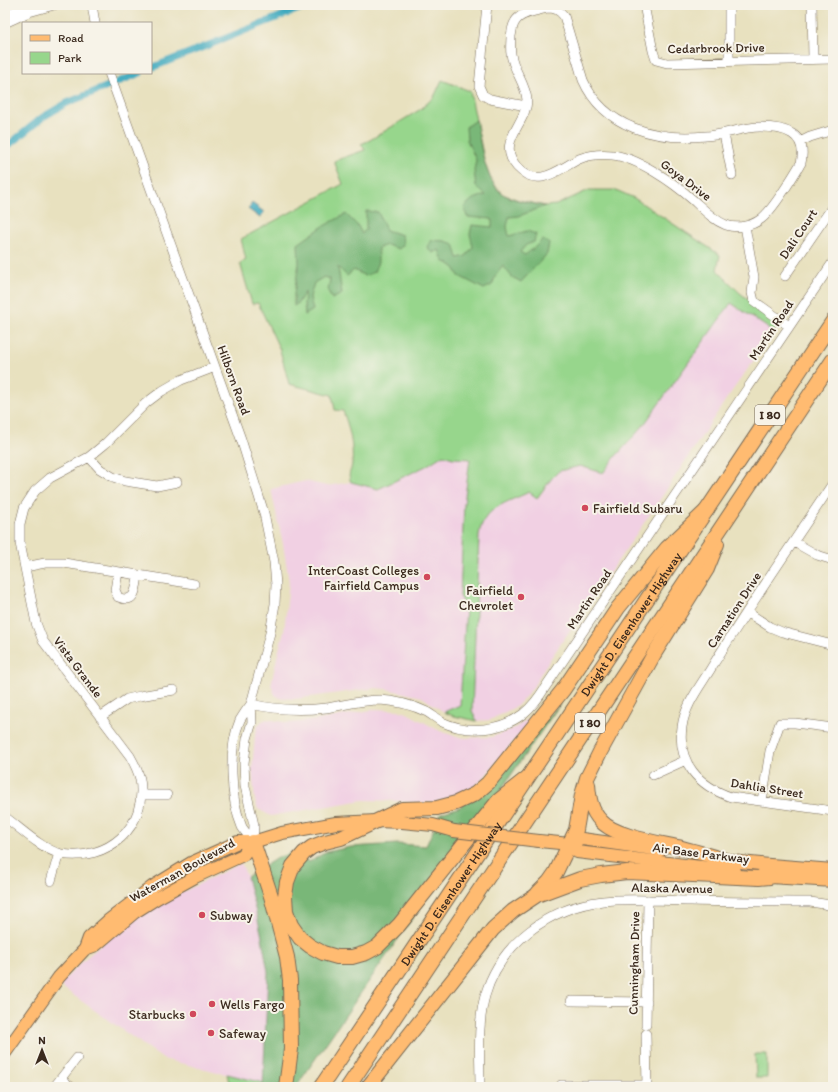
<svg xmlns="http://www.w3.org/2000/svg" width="838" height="1092" viewBox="0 0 838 1092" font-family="Itim,sans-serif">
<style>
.built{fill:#f1d0e3}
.green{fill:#97d68c;stroke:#698055}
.forest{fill:#79b778;stroke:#5a704b}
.water{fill:#3faabf;stroke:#3d6a6e}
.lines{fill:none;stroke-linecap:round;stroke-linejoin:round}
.canal{stroke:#3faabf;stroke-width:7}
.minor-casing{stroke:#786a56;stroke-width:10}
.major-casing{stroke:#786a56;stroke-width:14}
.highway-casing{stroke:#786a56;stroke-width:16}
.minor{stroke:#fff;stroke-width:9}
.major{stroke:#ffbb71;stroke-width:12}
.highway{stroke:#ffbb71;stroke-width:14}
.major-bridge-casing{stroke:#786a56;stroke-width:14;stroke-linecap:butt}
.major-bridge{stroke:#ffbb71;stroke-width:12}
.poi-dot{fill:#d1495b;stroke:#f7f3e8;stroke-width:1.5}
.labels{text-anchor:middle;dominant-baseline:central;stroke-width:4;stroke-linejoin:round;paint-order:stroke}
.shield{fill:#f7f3e8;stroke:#73665b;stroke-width:1}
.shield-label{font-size:12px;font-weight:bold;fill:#3b2a1e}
.street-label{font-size:13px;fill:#3b2a1e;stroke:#f7f3e8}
.poi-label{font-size:13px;fill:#3b2a1e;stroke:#f7f3e8;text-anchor:start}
</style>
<rect width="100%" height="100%" fill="#f7f3e8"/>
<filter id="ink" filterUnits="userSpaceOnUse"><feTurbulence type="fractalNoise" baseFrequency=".025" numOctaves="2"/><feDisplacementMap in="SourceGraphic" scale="8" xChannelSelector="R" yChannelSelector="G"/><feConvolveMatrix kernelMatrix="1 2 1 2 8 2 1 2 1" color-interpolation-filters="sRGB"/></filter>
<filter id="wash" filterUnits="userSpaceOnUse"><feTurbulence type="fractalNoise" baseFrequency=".012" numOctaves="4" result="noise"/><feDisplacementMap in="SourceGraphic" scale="16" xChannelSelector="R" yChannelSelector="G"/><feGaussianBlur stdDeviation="0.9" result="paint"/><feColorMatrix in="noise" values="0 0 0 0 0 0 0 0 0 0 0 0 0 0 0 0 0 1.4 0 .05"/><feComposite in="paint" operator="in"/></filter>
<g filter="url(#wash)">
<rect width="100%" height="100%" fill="#e8e1bf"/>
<path class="built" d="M731,303L774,332L725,401L655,507L544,668L532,689L517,706L490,720L477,721L472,711L479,536L480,527L485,517L494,508L530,492L538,498L552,478L559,471L580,466L603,473Z
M443,455L453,458H470L464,504L460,596L466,607L460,705L444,712L422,697L386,689L375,688L295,699L280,698L275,695L271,685L278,653L284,632L289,582L283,544L271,489L305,481L327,486L351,482L378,489L426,466Z
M376,709L398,710L407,713L440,731L454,736L465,738L492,737L515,728L537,713L481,781L472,788L458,796L442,801L420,804L399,801L363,800L271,816L258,809L255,801L252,770L255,736L258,726L262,721L267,719L289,723L319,720Z
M241,863L247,877L261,932L268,972L264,1083L163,1059L59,985L86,958L135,916Z"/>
<path class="green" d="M442,80L470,91L485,164L491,180L502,194L519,200L545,206L556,205L589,190H616L634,198L720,255L717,270L740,293L779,324L774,332L731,303L643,426L616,456L603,473L580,466L559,471L552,478L537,498L529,492C507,503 482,507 479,536L472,711L477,721L454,716L444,712L460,705L466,607L460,596L464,504L470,459L453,458L443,455L426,466L378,489L351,482C347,473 351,473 352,464C354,447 349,427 343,411L335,410L332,395L289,384L280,350L258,303L252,304L240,263L246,260L241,239L343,184L334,161L365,150L361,144L370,140L421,109L434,97Z
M755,1054H767V1078H756Z
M227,1074L264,1083L263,1087H230Z"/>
<path class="forest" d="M476,120C480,140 485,183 503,194C513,201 532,203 545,206L519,216L509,217L507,227L509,236L527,231L536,234L534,242L526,245L520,252L525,255L534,248L542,240L549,243L547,254L521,282L512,277L503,266L496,275L492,285L484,289L459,276L453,266L443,261L439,250L432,253L427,247L431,240L445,241L454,244L458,258L466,256L473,247L470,234L472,225L492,227V219L467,217L464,207L473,199L486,195L476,187L474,170L476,160L467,140L466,127Z
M366,211L378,212L386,230L402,235L403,245L399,249L387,245L378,248V262L374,272L365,276L354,270L347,276L338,267L342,294L332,299L328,291L330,279L324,277L314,283L310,297L313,310L305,315L304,303L305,292L298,303L294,306V294L299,263L298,244L322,227L346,214L358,226L362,234L366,229Z
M560,704L296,1087H263L268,972L261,932L247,877L277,858L296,851L309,862L326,852L351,847L398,844L426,846L441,813L460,807Z"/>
<path class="water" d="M252,203L264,212L260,218L248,209Z"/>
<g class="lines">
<path class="canal" d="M151,68L309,5
M5,148L43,117L67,103L140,73"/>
</g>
</g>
<g filter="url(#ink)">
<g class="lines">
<g class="minor-casing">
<path id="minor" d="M92,5L95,23
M487,5L479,86L483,95L490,99L526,106
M644,5L653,51L656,60L667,63L833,59
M812,5L813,59
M547,8C555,8 559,10 564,16L583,80C604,128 657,141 706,136C724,135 742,127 760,127C784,127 808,133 801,163C792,178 774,209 761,219C752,226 737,229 726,225C713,220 703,209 693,200C674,183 637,157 612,155C601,154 589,155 579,159C559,169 538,190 517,167C495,142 527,124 527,100C526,84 513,70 511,54C510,48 511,42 511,36C512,32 512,26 515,22C520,12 538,11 547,8Z
M729,10V61
M5,15L30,5
M5,23L29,12L54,5
M109,73L241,439L264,513L274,562L276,585L275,604L270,633L251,704L252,722L247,739L244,763L245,786L254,825L253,842
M724,134L732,175
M800,142L810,137L833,130
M745,226L754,277L752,293L754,301L789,326
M785,276L833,206
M89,457L100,469L113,477L125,481L157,486L177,482
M833,483C793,543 751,603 713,665C702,684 685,704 682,727C677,763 699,786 731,797L833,811
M794,542L817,555L833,560
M25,567L45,563H64L194,584
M118,572L115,590L118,597C136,605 136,588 138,575
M747,612L770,627L782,632L833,645
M251,704C276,710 300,711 326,708C344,705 362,700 380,700C397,701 412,705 427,712C432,715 437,719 442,722C468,734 501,731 523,714C533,706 540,696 546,686L833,262
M251,704C247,709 243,715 240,720C228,748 230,799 242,827C245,832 250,837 253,842
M100,717L127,699L140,696L174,690
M653,775L686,760
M141,795H167
M762,801L770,751L780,723H795L833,728
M5,817C20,828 43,850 61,854C108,862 148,827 140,779C138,771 134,763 130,756L43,641L36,623L20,543V524L24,508L35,491L50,478L89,457L105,444L146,403L162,391L181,380L215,367
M51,881L59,853
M571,1001L647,1002
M646,1025L648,900
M646,1034L647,1087
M61,1079L71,1087
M561,1085H646
M54,1087L77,1058
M480,1087C480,1057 477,1025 485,996C500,943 550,907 603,901C632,898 662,901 691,901C731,902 770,902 810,902L824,904L833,906"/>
</g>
<g class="major-casing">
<path id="major" d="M539,841L570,844L582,839L661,850
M570,844L577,852L734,871
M720,860L770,865L833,870
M762,875L770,877L833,881
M85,949L96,945L135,912L157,898L195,877L243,855L253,842
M5,1053L59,977L85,949L89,938L109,920L152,887L191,863L238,842H253L282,833L336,823L376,821L402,822L433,825L454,831"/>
</g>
<g class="highway-casing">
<g id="highway">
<path d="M527,778L498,801L399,925L377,947L366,953L352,957H337L323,953L310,946L300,938L291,925L286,911L285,896L287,882L293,866L304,853L312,847L325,842L341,838L402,809L437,808L456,803L475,794L488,783L563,690L618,608L667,548L707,510"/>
<path d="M588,784C589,798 591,811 601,821C615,837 661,843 682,848C698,852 714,857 729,861"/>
<path d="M253,842L271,896L287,957L290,980L291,1049L286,1087"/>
<path d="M538,893L549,882L556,872L576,830L582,795L587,778L600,752L654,654L707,569L717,544"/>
<path id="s1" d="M321,1087L833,321"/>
<path d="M348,1087L833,360"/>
<path d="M368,1087L493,929L513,911L537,895L580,879L601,875L627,872L759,878L770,877"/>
</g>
</g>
<use href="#minor" class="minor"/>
<use href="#major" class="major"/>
<use href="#highway" class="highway"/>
<g class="major-bridge-casing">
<path id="major-bridge" d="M454,831L539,841"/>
</g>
<use href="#major-bridge" class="major-bridge"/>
</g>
</g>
<g class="poi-dot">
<circle cx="585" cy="508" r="4"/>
<circle cx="427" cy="577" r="4"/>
<circle cx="521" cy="597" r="4"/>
<circle cx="202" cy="915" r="4"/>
<circle cx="212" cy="1004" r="4"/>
<circle cx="193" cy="1014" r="4"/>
<circle cx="211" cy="1033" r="4"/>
</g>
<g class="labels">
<g class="shield">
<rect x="755" y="405" width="30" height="20" rx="3"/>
<rect x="575" y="713" width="30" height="20" rx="3"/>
</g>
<g class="shield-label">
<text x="770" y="415">I 80</text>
<text x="590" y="723">I 80</text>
</g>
<g class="street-label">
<text transform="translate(716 48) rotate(-1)">Cedarbrook Drive</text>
<text transform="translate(686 180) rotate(37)">Goya Drive</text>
<text transform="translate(798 234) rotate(-56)">Dali Court</text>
<text transform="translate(771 330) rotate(-56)">Martin Road</text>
<text transform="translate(234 380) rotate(70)">Hilborn Road</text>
<text transform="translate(589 599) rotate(-56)">Martin Road</text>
<text transform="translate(734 610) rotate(-57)">Carnation Drive</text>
<text stroke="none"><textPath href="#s1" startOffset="557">Dwight D. Eisenhower Highway</textPath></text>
<text transform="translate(78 667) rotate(53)">Vista Grande</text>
<text transform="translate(767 788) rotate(9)">Dahlia Street</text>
<text transform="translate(701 853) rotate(7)">Air Base Parkway</text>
<text transform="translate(182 870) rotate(-29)">Waterman Boulevard</text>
<text transform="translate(672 888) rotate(1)">Alaska Avenue</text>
<text stroke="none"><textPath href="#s1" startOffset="233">Dwight D. Eisenhower Highway</textPath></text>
<text transform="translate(634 963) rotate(-89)">Cunningham Drive</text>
</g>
<g class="poi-label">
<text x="593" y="508">Fairfield Subaru</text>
<text x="419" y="570" text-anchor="end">InterCoast Colleges<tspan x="419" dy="15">Fairfield Campus</tspan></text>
<text x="513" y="590" text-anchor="end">Fairfield<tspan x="513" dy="15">Chevrolet</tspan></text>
<text x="210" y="915">Subway</text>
<text x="220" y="1004">Wells Fargo</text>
<text x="185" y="1014" text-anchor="end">Starbucks</text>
<text x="219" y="1033">Safeway</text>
</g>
</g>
<rect width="838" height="1092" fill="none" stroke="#f7f3e8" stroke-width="20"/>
<rect x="22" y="22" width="130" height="52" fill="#f7f3e8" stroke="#aca397"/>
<rect x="30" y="35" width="20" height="6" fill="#ffbb71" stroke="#aca397"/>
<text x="58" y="42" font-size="12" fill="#3b2a1e">Road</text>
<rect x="30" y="52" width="20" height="12" fill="#97d68c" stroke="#aca397"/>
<text x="58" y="62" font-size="12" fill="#3b2a1e">Park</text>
<g transform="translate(42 1050)" stroke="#f7f3e8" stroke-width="3" paint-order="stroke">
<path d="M0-3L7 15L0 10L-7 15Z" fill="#3b2a1e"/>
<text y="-6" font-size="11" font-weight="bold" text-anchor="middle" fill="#3b2a1e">N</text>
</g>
</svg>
